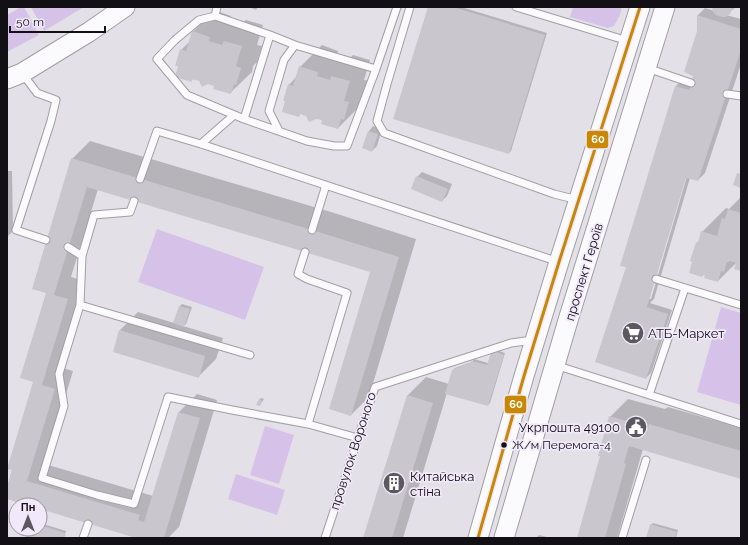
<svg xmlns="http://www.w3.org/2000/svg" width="748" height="545" viewBox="0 0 748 545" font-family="Raleway,sans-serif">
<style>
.green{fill:#d6c2e9}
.shadow{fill:#0003;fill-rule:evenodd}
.building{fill:#c9c6cd}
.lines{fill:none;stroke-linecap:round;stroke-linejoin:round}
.lane-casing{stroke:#a19ea4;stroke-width:9}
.secondary-casing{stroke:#a19ea4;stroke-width:21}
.lane{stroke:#fbfafc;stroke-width:7}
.secondary{stroke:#fbfafc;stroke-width:19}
.bus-1-casing{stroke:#f1e9fa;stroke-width:6}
.bus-1{stroke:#c98804;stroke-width:3}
.bus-dot{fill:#120f15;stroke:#f1e9fa;stroke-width:1.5}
.labels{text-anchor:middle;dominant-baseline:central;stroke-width:3.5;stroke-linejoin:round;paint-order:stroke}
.bus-label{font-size:12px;fill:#120f15;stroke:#f1e9fa;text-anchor:start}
.street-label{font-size:13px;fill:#120f15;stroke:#f1e9fa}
.poi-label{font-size:13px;fill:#120f15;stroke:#f1e9fa;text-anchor:start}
.line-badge{stroke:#f1e9fa;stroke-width:1.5}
.badge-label{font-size:11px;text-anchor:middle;font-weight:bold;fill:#fff}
</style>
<rect width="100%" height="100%" fill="#e4e0e8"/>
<path class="green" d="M21,7H24L39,35L7,52V15Z
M31,7H84L44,31Z
M573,7H622L620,15L614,26L608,28L570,17Z
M157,229L264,267L245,320L138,282Z
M721,307L741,313V405L697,392Z
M265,426L294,435L279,484L250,475Z
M236,474L285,490L277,515L228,499Z"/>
<path class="shadow" d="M249,7H258L256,10Z
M429,7H461L547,33L511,151L509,153Z
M714,7H736L726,15L741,19V64L705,173L698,180L690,178L654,299L650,303L672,310L651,373L646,378L627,267L622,265L676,86L683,79L693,81L698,31V15L705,8L715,11ZM687,172L688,173L651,299H649Z
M214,10L231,16L230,20L242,23L246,20L263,25L257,45L262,46L257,62L253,66L252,72L230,93L216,85L194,78L191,81L179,66L181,50L190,41L193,32Z
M322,45L338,51L337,55L350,58L353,55L370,60L364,80L370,81L359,107L338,128L323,120L301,113L299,116L289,85L297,76L300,67Z
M373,126L382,129L377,146L372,151L369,131Z
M90,141L331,212L416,239L369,397L351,415L372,271L98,189L71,277L85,281L59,367L73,371L45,464L153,496L179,412L197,394L217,400L179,527L168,538H139L40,508V505H29L7,498V490L34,381L47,292L72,159Z
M7,171H12L13,231L7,237Z
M422,172L452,184L447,196L442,201L417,177Z
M741,197V270L738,261L718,281L707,272L702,276L697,243L700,240L702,232L726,208L729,209Z
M182,304L192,307L186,324L183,326L223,338L216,359L198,377L120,330L138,312L174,323L180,306Z
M499,351L505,353L490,403L488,405L447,393L403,538H364L408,395L426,377L449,384L453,370L455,368L472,362L474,359L488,363L491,354L494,352Z
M261,398L264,399L260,405L259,400Z
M628,399L665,409L668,407L741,428V477L643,449L617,538H578L602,456L610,417Z
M40,523L66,531L64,538H26L29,529H40Z
M653,523L678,530L676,538H647L651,525Z
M539,535L551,538H536Z"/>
<path class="building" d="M428,7H453L545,35L509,154L393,119Z
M712,7H733L730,14L725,17H722L716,15L713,12Z
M697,15L741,29V50L698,181L686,178L647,307L668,314L646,379L595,362L626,267L620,266L675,86L689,90L693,76L684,72L697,31Z
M192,31L210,37L209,41L222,45L224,41L242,46L236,66L241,68L236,85L234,84L231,94L213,89L214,86L208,84L202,87L199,81L192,79V82L175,77L178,66H175L180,49L186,51Z
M299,66L318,72L317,76L330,80L331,76L350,81L344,101L349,102L344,120L341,119L338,129L321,124L322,120L316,119L309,122L306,116L300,114L299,117L282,112L285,101H283L288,84L293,86Z
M368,131L378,134L372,152L362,148Z
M71,158L312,230L399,257L351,416L329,409L370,272L305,252L87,187L54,295L68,299L42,385L55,389L27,481L140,515L138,520L144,522L178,412L200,418L164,538H136L40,509V505H25L7,499V487L12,470L7,469L33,382L20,378L46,293L32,289Z
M737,173L741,174V188L733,185Z
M416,176L448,189L442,202L411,189Z
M728,209L741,213L740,217L741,218V271L734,269L736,263L729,261L728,263L727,262L724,272L721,271L718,282L704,278L705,275L703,274L702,277L689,273L692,262L690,261L696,242L698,243L701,231L717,236L722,218L725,219Z
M179,306L190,309L184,327L173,323Z
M119,330L205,356L199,378L113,352Z
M496,352L504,355L488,406L445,394L452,370L470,363L471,361L487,365L491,353Z
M407,395L433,403L392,538H363Z
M259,399L262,401L260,406L256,405Z
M609,416L648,427L649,424L741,451V479L629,446L624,463L626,464L605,538H577L600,456H598Z
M650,524L677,532L675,538H646Z
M40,525L65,533L63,538H25L28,529H40Z"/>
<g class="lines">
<g class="lane-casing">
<path id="lane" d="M410,7L387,84L377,121L384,133L554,194L578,200
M516,7L628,41
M215,16L217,7
M270,35L215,16L199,20L175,40L157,59L187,95L244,119L270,35L295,45
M647,68L691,83
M22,73L37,93L56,100L51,121L16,230L46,240
M727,94L741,96
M244,119L307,141L334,146H347L376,69L397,7
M279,131L269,111L284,60L295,45L376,69
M201,144L234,115
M140,179L157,131L201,144L559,262
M134,201L130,212L94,215L82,256L80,305L59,374L64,406L42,478L97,495L134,504L168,397L232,410L308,424L347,293L307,279L298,274L305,252
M312,230L326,185
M68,247L82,256
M656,279L741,305
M80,305L250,355
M555,365L741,424
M649,395L685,288
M308,424L358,438
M83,538L88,524
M325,538L375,387L511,343L533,340
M622,538L646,460"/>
</g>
<g class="secondary-casing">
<path id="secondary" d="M7,79L22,73L89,32L125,7
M478,538L524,376L559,262L640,7
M504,538L569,317L665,7"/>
</g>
<use href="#lane" class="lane"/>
<use href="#secondary" class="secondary"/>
<g class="bus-1-casing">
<path id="bus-1" d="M478,538L524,376L559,262L640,7"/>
</g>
<use href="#bus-1" class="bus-1"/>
</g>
<defs>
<g id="supermarket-disc" transform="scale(1.15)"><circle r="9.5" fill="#5c585f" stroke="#f1e9fa"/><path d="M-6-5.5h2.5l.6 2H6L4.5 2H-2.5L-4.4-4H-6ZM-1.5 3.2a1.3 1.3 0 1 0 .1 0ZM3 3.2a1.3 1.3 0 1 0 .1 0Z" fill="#fff"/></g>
<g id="civic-disc" transform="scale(1.15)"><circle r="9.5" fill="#5c585f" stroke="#f1e9fa"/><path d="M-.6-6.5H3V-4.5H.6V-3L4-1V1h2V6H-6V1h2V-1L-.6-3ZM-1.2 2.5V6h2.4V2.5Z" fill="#fff"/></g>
<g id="building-disc" transform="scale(1.15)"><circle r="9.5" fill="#5c585f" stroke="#f1e9fa"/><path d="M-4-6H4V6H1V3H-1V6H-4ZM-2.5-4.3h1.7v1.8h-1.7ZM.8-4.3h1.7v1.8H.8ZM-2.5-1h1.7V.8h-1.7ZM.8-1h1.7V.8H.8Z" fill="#fff"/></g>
</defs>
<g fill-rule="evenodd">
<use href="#supermarket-disc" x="633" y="333"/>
<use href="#civic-disc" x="636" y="427"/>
<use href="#building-disc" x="394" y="483"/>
</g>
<circle class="bus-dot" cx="504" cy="445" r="3.5"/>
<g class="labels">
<g class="bus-label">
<text x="512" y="445">Ж/м Перемога-4</text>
</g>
<g class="street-label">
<text transform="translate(584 272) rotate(-73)">проспект Героїв</text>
<text transform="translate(353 451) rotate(-72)">провулок Вороного</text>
</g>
<g class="poi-label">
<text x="648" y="333">АТБ-Маркет</text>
<text x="620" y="427" text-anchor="end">Укрпошта 49100</text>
<text x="410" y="476">Китайська<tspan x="410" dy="15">стіна</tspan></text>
</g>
</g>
<g class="line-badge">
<rect x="586" y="130" width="23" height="19" rx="4" fill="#c98804"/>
<rect x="504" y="395" width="23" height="19" rx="4" fill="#c98804"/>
</g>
<g class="badge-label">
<text x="598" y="143">60</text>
<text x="516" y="408">60</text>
</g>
<rect width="748" height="545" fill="none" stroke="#120f15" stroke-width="16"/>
<g transform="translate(28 517)"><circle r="19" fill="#f1e9fa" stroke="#98929e"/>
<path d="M0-3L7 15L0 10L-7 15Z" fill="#5c585f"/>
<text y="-6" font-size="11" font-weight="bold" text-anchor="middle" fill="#120f15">Пн</text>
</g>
<path d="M10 26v6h95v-6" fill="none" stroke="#120f15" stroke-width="2"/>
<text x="16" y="26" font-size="12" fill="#120f15" stroke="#f1e9fa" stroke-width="3" paint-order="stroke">50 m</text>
</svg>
